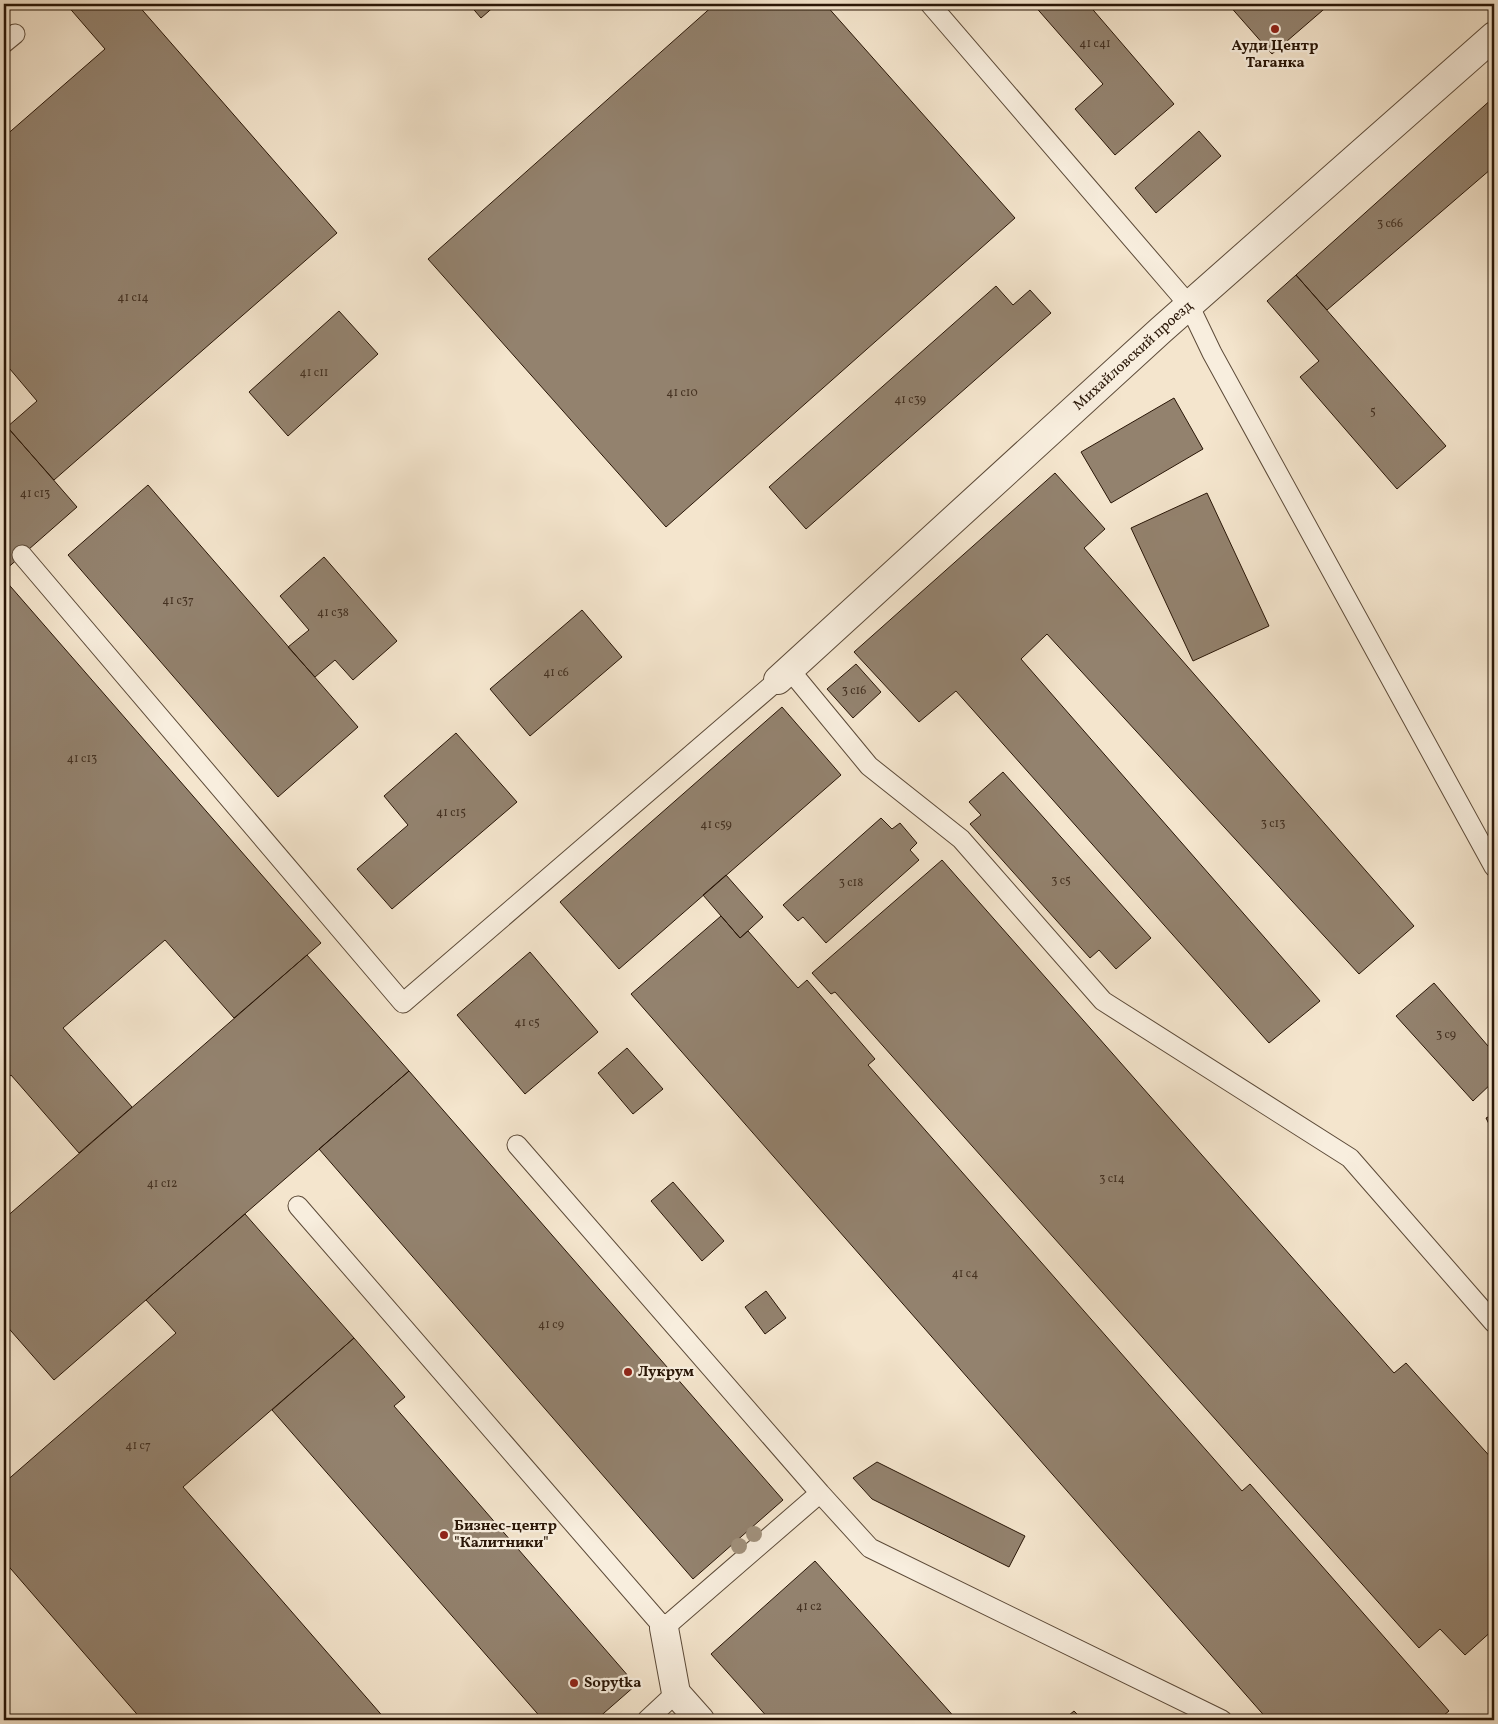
<svg xmlns="http://www.w3.org/2000/svg" width="1498" height="1724" viewBox="0 0 1498 1724" font-family="Vollkorn,serif">
<style>
.building{fill:#93826e;stroke:#291607}
.lines{fill:none;stroke-linecap:round;stroke-linejoin:round}
.service-casing{stroke:#5c4a38;stroke-width:21}
.minor-casing{stroke:#5c4a38;stroke-width:30}
.service{stroke:#f8eede;stroke-width:19}
.minor{stroke:#f8eede;stroke-width:28}
.tree{fill:#a0907b}
.poi-dot{fill:#8f2418;stroke:#f8eede;stroke-width:2}
.labels{text-anchor:middle;dominant-baseline:central;stroke-width:4.5;stroke-linejoin:round;paint-order:stroke}
.number-label{font-size:12px;fill:#443121}
.poi-label{font-size:15px;font-weight:bold;fill:#291607;stroke:#f8eede;text-anchor:start}
.street-label{font-size:15px;fill:#291607;stroke:#f8eede}
</style>
<rect width="100%" height="100%" fill="#f4e5cd"/>
<filter id="stains"><feTurbulence type="fractalNoise" baseFrequency=".004" numOctaves="4"/><feColorMatrix values="0 0 0 0 .2 0 0 0 0 .09 0 0 0 0 .02 0 0 0 .5 -.17"/></filter>
<radialGradient id="worn" r=".72"><stop offset=".6" stop-color="#630" stop-opacity="0"/><stop offset="1" stop-color="#630" stop-opacity=".3"/></radialGradient>
<path class="building" d="M66,4H137L337,233L54,480L7,427L37,401L4,362V137L105,49Z
M469,4H497L481,18Z
M715,4H825L1015,218L666,527L428,259Z
M1033,4H1088L1174,104L1115,155L1075,109L1103,84Z
M1228,4H1330L1272,54Z
M1494,97V173L1491,169L1327,310L1296,275Z
M1199,131L1221,156L1156,213L1135,188Z
M1296,275L1446,446L1397,489L1300,377L1319,361L1267,301Z
M996,286L1013,305L1030,290L1051,313L806,529L769,487Z
M339,311L378,354L288,436L249,392Z
M1174,398L1203,449L1111,503L1081,452Z
M4,423L77,507L4,571Z
M1055,473L1105,529L1084,548L1414,926L1359,974L1047,634L1021,659L1320,1001L1269,1043L956,691L919,722L854,652Z
M148,485L358,727L278,797L68,555Z
M1207,493L1269,626L1193,661L1131,528Z
M324,557L397,641L353,680L335,660L315,677L288,647L309,630L280,596Z
M4,579L321,943L234,1018L165,940L63,1028L132,1107L79,1153L11,1075L4,1082Z
M582,610L622,657L530,736L490,689Z
M856,664L881,692L853,718L827,689Z
M782,707L841,775L619,969L560,902Z
M456,733L517,802L392,909L357,869L408,825L384,796Z
M1003,772L1151,938L1116,969L1099,950L1090,958L970,824L981,815L969,802Z
M881,818L892,829L900,823L917,843L910,850L919,860L826,943L803,917L798,921L783,905Z
M942,860L1394,1373L1406,1363L1494,1461V1629L1465,1655L1440,1629L1419,1648L835,992L831,994L812,973Z
M726,875L763,917L740,938L703,895Z
M721,916L740,938L748,931L798,988L807,980L875,1059L868,1065L1242,1491L1250,1484L1449,1711L1438,1720H1268L631,994Z
M530,952L598,1032L525,1094L457,1015Z
M307,955L409,1071L54,1380L4,1323V1219Z
M1434,983L1494,1053V1081L1473,1101L1396,1016Z
M627,1048L663,1089L633,1114L598,1073Z
M409,1071L783,1500L693,1579L319,1149Z
M1494,1114V1134L1486,1118Z
M673,1182L724,1241L702,1261L651,1201Z
M245,1214L354,1338L183,1487L386,1720H220L217,1717L214,1720H142L4,1561V1483L176,1333L146,1300Z
M766,1291L786,1318L765,1334L745,1307Z
M354,1338L405,1397L394,1406L636,1685L596,1720H543L272,1410Z
M877,1462L1025,1536L1009,1567L872,1499L853,1478Z
M815,1561L957,1720H770L711,1654Z
M1074,1711L1083,1720H1063Z"/>
<g class="lines">
<g class="service-casing">
<path id="service" d="M930,4L1189,305L1212,353L1494,867
M4,43L15,34
M22,555L403,1003L778,680
M789,669L869,766L961,839L1103,1001L1350,1158L1494,1323
M517,1145L820,1493
M298,1206L664,1628L820,1493L870,1548L1222,1720
M647,1720L676,1693"/>
</g>
<g class="minor-casing">
<g id="minor">
<path id="s1" d="M778,680L1161,330L1494,36"/>
<path d="M664,1628L676,1693L700,1720"/>
</g>
</g>
<use href="#service" class="service"/>
<use href="#minor" class="minor"/>
</g>
<g class="tree">
<circle cx="754" cy="1534" r="8"/>
<circle cx="739" cy="1546" r="8"/>
</g>
<g class="poi-dot">
<circle cx="1275" cy="29" r="5"/>
<circle cx="628" cy="1372" r="5"/>
<circle cx="444" cy="1535" r="5"/>
<circle cx="574" cy="1683" r="5"/>
</g>
<g class="labels">
<g class="number-label">
<text x="1095" y="44">41 с41</text>
<text x="1390" y="224">3 с66</text>
<text x="133" y="298">41 с14</text>
<text x="314" y="373">41 с11</text>
<text x="682" y="393">41 с10</text>
<text x="910" y="400">41 с39</text>
<text x="1373" y="412">5</text>
<text x="35" y="494">41 с13</text>
<text x="178" y="601">41 с37</text>
<text x="333" y="613">41 с38</text>
<text x="556" y="673">41 с6</text>
<text x="854" y="691">3 с16</text>
<text x="82" y="759">41 с13</text>
<text x="451" y="813">41 с15</text>
<text x="1273" y="824">3 с13</text>
<text x="716" y="825">41 с59</text>
<text x="1061" y="881">3 с5</text>
<text x="851" y="883">3 с18</text>
<text x="527" y="1023">41 с5</text>
<text x="1446" y="1035">3 с9</text>
<text x="1112" y="1179">3 с14</text>
<text x="162" y="1184">41 с12</text>
<text x="965" y="1274">41 с4</text>
<text x="551" y="1325">41 с9</text>
<text x="138" y="1446">41 с7</text>
<text x="809" y="1607">41 с2</text>
</g>
<g class="poi-label">
<text x="1275" y="46" text-anchor="middle">Ауди Центр<tspan x="1275" dy="17">Таганка</tspan></text>
<text x="638" y="1372">Лукрум</text>
<text x="454" y="1526">Бизнес-центр<tspan x="454" dy="17">"Калитники"</tspan></text>
<text x="584" y="1683">Sopytka</text>
</g>
<g class="street-label">
<text stroke="none"><textPath href="#s1" startOffset="481">Михайловский проезд</textPath></text>
</g>
</g>
<rect width="1498" height="1724" fill="none" stroke="#f4e5cd" stroke-width="20"/>
<rect x="5" y="5" width="1488" height="1714" fill="none" stroke="#291607" stroke-width="2.5"/>
<rect x="10" y="10" width="1478" height="1704" fill="none" stroke="#291607"/>
<rect width="100%" height="100%" filter="url(#stains)"/>
<rect width="100%" height="100%" fill="url(#worn)"/>
</svg>
